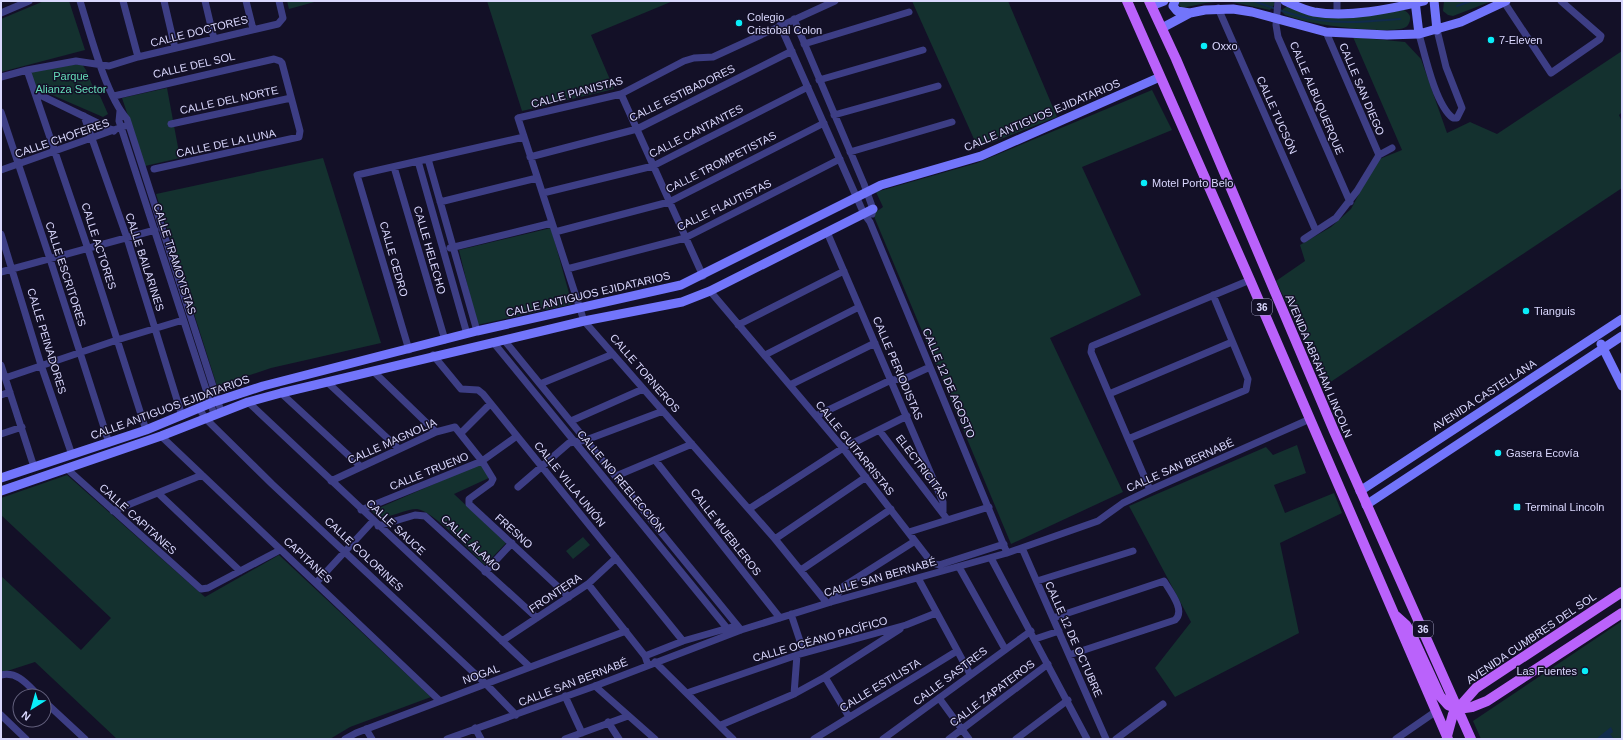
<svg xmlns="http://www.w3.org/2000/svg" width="1623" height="740" viewBox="0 0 1623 740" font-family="Arial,sans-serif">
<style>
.green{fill:#14312f}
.water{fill:#102a4c}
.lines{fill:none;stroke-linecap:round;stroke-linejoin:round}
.stream{stroke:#102a4c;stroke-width:2}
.street{stroke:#3d3e85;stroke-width:7}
.secondary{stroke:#7275fb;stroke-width:9}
.primary{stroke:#ba62fb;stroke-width:10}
.poi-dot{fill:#09edf9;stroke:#131027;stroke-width:1.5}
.labels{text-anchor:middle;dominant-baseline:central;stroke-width:3;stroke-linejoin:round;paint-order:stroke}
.shield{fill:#131027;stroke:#9e9cbe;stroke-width:1}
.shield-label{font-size:10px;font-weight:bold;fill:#dad8fe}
.poi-label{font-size:11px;fill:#dad8fe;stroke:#131027;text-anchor:start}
.street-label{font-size:11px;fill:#dad8fe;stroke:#131027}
.park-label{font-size:11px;fill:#65ddb9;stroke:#131027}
</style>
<rect width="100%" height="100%" fill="#131027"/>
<path class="green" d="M44,1H69L85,50L1,72V19Z
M287,1H318L289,9Z
M487,1H673L591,35L614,89L522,111Z
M912,1H1008L1057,117L978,148Z
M1178,1H1274L1275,4L1270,10L1227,1L1206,3L1182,8L1179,5Z
M1444,1H1492L1453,16L1448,15L1443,11Z
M1288,6L1316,16L1404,10C1407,12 1411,15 1410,19C1410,22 1408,26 1406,27C1394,34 1335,27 1320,24C1308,22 1296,19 1285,15L1282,12L1283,9Z
M1353,37L1405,42L1421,59L1447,133L1470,122L1497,134L1622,51V112L1619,115L1622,122V188L1326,385L1276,281L1305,261L1300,245L1331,227L1351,209L1377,160L1402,150Z
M82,64L86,70L95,92L100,96L108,114L103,117L36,88L30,72L60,66Z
M167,88L180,158L145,166L122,98Z
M1152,90L1172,130L1082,167L1141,295L1050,338L1123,492L1011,544L873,214L883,207L876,192L977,163Z
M323,158L381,343L271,368L217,386L156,194Z
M551,228L572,304L477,325L459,250Z
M1297,445L1306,473L1274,485L1285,513L1334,493L1342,513L1280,543L1299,633L1175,697L1155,668L1191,622L1129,506L1266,447L1273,455Z
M480,464L491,477L454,494L506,543L485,565C472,553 432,510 417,509C405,509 392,518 378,517L372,511Z
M67,475L205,597L279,555L431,697L350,727L330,739H117L35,662L1,673V576L81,650L111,618L1,515V498Z
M583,537L590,545L573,559L566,551Z
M1622,621V739H1481L1473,721Z"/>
<path class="water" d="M1611,727L1613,732L1610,734L1614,739H1596Z"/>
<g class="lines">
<path class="stream" d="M1254,1C1275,9 1297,17 1319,20C1346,24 1373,21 1400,19
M1457,6L1471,1"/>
<path class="street" d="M80,1C90,33 106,96 127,119L221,411
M123,1L138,57
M164,1L175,48
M205,1L214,39
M246,1L253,29
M1278,1L1276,25L1278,37L1350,202
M1504,2L1551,73L1600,39L1601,36L1561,1
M1218,8L1316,231
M1,13L29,1
M1337,13V1
M794,19L864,184L873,209L872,214
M780,25L864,214L870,222L1007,553
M1326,32L1379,155
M1419,34C1425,56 1436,106 1453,118H1457L1462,108L1446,67L1437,30
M804,44L909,12
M27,70L88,249L146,430
M1,77L27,70L76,61L109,66L138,57L278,24L283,18L279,1
M819,80L923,50
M36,93L114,131
M621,94L703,276
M114,96L274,59L280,61L282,63L300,131L299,137L154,169
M120,111L119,121L214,414
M1,112L50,259L109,443
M834,115L938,86
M84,116L127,238L182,416
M171,124L291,98
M850,152L952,122
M530,157L637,129L792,51
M428,159L477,331
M418,161L467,334
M394,167L445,340
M1,170L125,126
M543,193L653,166L808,87
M440,202L537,178
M555,232L669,202L824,123
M827,232L943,502V512
M1,234L41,365L72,455
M1304,239L1336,218L1357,191L1379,155L1392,148
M450,248L552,223
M567,269L685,238L840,159
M1,272L155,230
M710,291L843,448L932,563L939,565L1004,544
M738,325L844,271
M504,340L741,630
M493,342L731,633
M409,350L357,175L524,137
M433,355L461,389L478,390L483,394L683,641
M765,355L859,307
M1,365L34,467
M373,371L436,432
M5,378L117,340L183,320
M327,382L399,449
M540,384L613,354
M790,385L875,343
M281,393L360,466
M1109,394L1232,342
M1,395L10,392
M248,402L530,667
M199,408L205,418L272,484L487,685L516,715
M816,416L891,380L904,379L930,367
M571,421L643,389
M879,430L947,519
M461,433L490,404
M1,434L22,427
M161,436L440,701
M1128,439L1246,390L1248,379L1213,295
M655,460L780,618
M66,468L201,589L208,588L280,550
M616,476L692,444
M331,481L436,432L455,427L482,461L493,479L491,483L469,499V504L569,597
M518,487L569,443L586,440L663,411
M1150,490L1091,352L1092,346L1250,280
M158,493L240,571
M749,509L843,448L907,416
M361,510L482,461L517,436
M113,511L202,475
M378,526L415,515L425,516L537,618
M909,532L989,507
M775,539L866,477
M1022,548L1106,739
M991,558L1087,739
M959,567L1005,649
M801,570L891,509
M485,572L512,543
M918,578L970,674
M1037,581L1133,551
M316,583L373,521
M588,584L645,656L648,665
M831,602L844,586L915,541
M827,603L775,539L584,321L518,118L621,94L684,61L694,58L713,57L835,1
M791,614L804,653
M1053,618L1164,581C1170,591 1186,611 1175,620L1069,655
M1035,639L1059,631
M502,641L588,584L616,558
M645,656L683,641L732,627
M655,662L733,739
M1,675C18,671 28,685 39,696
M825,677L849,717
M595,686L655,739
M687,693L797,655L906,625L936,613
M794,694L797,655
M565,696L582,733
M939,698L969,739
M44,701L85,739
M1,715L26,739
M608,722L619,739
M721,725L794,694L825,677L900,629
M475,728L481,739
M366,729L372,739
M345,739L356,733L626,631
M447,739L595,686L741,630L831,602L1007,553L1098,521L1123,503L1150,490L1310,419
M565,739L628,716
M814,739L957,651
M883,739L1031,631
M949,739L1048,664
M1016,739L1068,700
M1116,739L1163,704
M1396,739L1435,712"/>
<path class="secondary" d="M1175,1L1173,6L1177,11L1190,13
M1285,1C1294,5 1304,10 1314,12C1348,18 1391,9 1424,1
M1415,1L1419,34
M1434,1L1437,30
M1151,6L1164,1
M1162,28L1190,13L1205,10L1233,9L1252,12L1326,32L1387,35L1419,34L1461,22L1506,1
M1601,344L1622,386
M1,478L146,430L211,403L263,386L477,331L681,285L881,185L981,156L1160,77
M1,491L161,436L248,402L281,393L584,321L682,302L710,291L873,209
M1360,491L1622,319
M1366,505L1622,336"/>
<path class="primary" d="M1127,1L1250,280L1448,739
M1149,1L1176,59L1334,431L1471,739
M1396,616L1406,625L1411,633L1440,696L1448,705L1458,709
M1458,709L1472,707L1487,701L1622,613
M1447,736L1453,714L1476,688L1622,592"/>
</g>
<g class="poi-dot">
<circle cx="739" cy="23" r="4"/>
<circle cx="1491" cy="40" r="4"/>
<circle cx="1204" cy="46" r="4"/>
<circle cx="1144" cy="183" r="4"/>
<circle cx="1526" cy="311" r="4"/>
<circle cx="1498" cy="453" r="4"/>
<rect x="1513" y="503" width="8" height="8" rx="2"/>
<circle cx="1585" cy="671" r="4"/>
</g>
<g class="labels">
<g class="shield">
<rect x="1252" y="299" width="20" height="16" rx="3"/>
<rect x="1413" y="621" width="20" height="16" rx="3"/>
</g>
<g class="shield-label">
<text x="1262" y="307">36</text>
<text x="1423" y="629">36</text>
</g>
<g class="poi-label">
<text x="747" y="17">Colegio<tspan x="747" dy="13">Cristobal Colon</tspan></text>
<text x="1499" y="40">7-Eleven</text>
<text x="1212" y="46">Oxxo</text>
<text x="1152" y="183">Motel Porto Belo</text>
<text x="1534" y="311">Tianguis</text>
<text x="1506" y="453">Gasera Ecovía</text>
<text x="1525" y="507">Terminal Lincoln</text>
<text x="1577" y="671" text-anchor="end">Las Fuentes</text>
</g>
<g class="street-label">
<text transform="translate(199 31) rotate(-14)">CALLE DOCTORES</text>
<text transform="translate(194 65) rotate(-13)">CALLE DEL SOL</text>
<text transform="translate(1362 89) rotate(67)">CALLE SAN DIEGO</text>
<text transform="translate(577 92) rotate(-15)">CALLE PIANISTAS</text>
<text transform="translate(682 93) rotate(-26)">CALLE ESTIBADORES</text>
<text transform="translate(1317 98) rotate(67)">CALLE ALBUQUERQUE</text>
<text transform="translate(229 100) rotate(-12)">CALLE DEL NORTE</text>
<text transform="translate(1042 115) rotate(-23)">CALLE ANTIGUOS EJIDATARIOS</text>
<text transform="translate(1277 115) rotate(66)">CALLE TUCSÓN</text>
<text transform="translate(696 131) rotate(-27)">CALLE CANTANTES</text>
<text transform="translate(62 138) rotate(-19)">CALLE CHOFERES</text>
<text transform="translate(226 143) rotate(-12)">CALLE DE LA LUNA</text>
<text transform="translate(721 162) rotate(-27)">CALLE TROMPETISTAS</text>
<text transform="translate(724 205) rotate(-26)">CALLE FLAUTISTAS</text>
<text transform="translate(99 246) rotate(72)">CALLE ACTORES</text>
<text transform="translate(430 250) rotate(74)">CALLE HELECHO</text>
<text transform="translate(175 259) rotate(72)">CALLE TRAMOYISTAS</text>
<text transform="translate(394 259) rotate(74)">CALLE CEDRO</text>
<text transform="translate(145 262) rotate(72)">CALLE BAILARINES</text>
<text transform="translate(66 274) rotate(72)">CALLE ESCRITORES</text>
<text transform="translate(588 294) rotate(-13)">CALLE ANTIGUOS EJIDATARIOS</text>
<text transform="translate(47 341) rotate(73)">CALLE PEINADORES</text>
<text transform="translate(1319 366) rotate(67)">AVENIDA ABRAHAM LINCOLN</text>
<text transform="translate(898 368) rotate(67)">CALLE PERIODISTAS</text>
<text transform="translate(645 373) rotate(49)">CALLE TORNEROS</text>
<text transform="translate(949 383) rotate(67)">CALLE 12 DE AGOSTO</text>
<text transform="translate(1484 395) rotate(-33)">AVENIDA CASTELLANA</text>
<text transform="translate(170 407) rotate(-20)">CALLE ANTIGUOS EJIDATARIOS</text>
<text transform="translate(392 441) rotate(-24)">CALLE MAGNOLIA</text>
<text transform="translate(855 448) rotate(51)">CALLE GUITARRISTAS</text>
<text transform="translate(1180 465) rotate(-24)">CALLE SAN BERNABÉ</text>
<text transform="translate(922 467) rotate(53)">ELECTRICITAS</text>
<text transform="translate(429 471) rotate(-22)">CALLE TRUENO</text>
<text transform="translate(621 481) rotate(50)">CALLE NO REELECCIÓN</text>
<text transform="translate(570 484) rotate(51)">CALLE VILLA UNIÓN</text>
<text transform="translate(138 519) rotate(42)">CALLE CAPITANES</text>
<text transform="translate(396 527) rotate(43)">CALLE SAUCE</text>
<text transform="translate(514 531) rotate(42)">FRESNO</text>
<text transform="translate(726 532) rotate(52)">CALLE MUEBLEROS</text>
<text transform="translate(471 543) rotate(43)">CALLE ÁLAMO</text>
<text transform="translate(364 554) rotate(43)">CALLE COLORINES</text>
<text transform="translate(308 560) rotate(43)">CAPITANES</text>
<text transform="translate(880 577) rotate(-16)">CALLE SAN BERNABÉ</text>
<text transform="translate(555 593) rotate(-34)">FRONTERA</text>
<text transform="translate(1531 638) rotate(-34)">AVENIDA CUMBRES DEL SOL</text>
<text transform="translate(820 639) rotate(-16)">CALLE OCÉANO PACÍFICO</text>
<text transform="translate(1074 639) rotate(66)">CALLE 12 DE OCTUBRE</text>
<text transform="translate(481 674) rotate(-20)">NOGAL</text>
<text transform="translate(950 676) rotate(-37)">CALLE SASTRES</text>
<text transform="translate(573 682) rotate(-21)">CALLE SAN BERNABÉ</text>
<text transform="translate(880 685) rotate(-31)">CALLE ESTILISTA</text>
<text transform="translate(992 693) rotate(-37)">CALLE ZAPATEROS</text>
</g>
<g class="park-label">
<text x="71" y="76">Parque<tspan x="71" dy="13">Alianza Sector</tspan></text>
</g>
</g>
<rect width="1623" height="740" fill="none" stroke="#dad8fe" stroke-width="4"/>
<g transform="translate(32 708) rotate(217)"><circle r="19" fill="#131027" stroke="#63607d"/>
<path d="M0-3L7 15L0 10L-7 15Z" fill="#09edf9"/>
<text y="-6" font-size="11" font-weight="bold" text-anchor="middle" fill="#dad8fe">N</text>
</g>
</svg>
